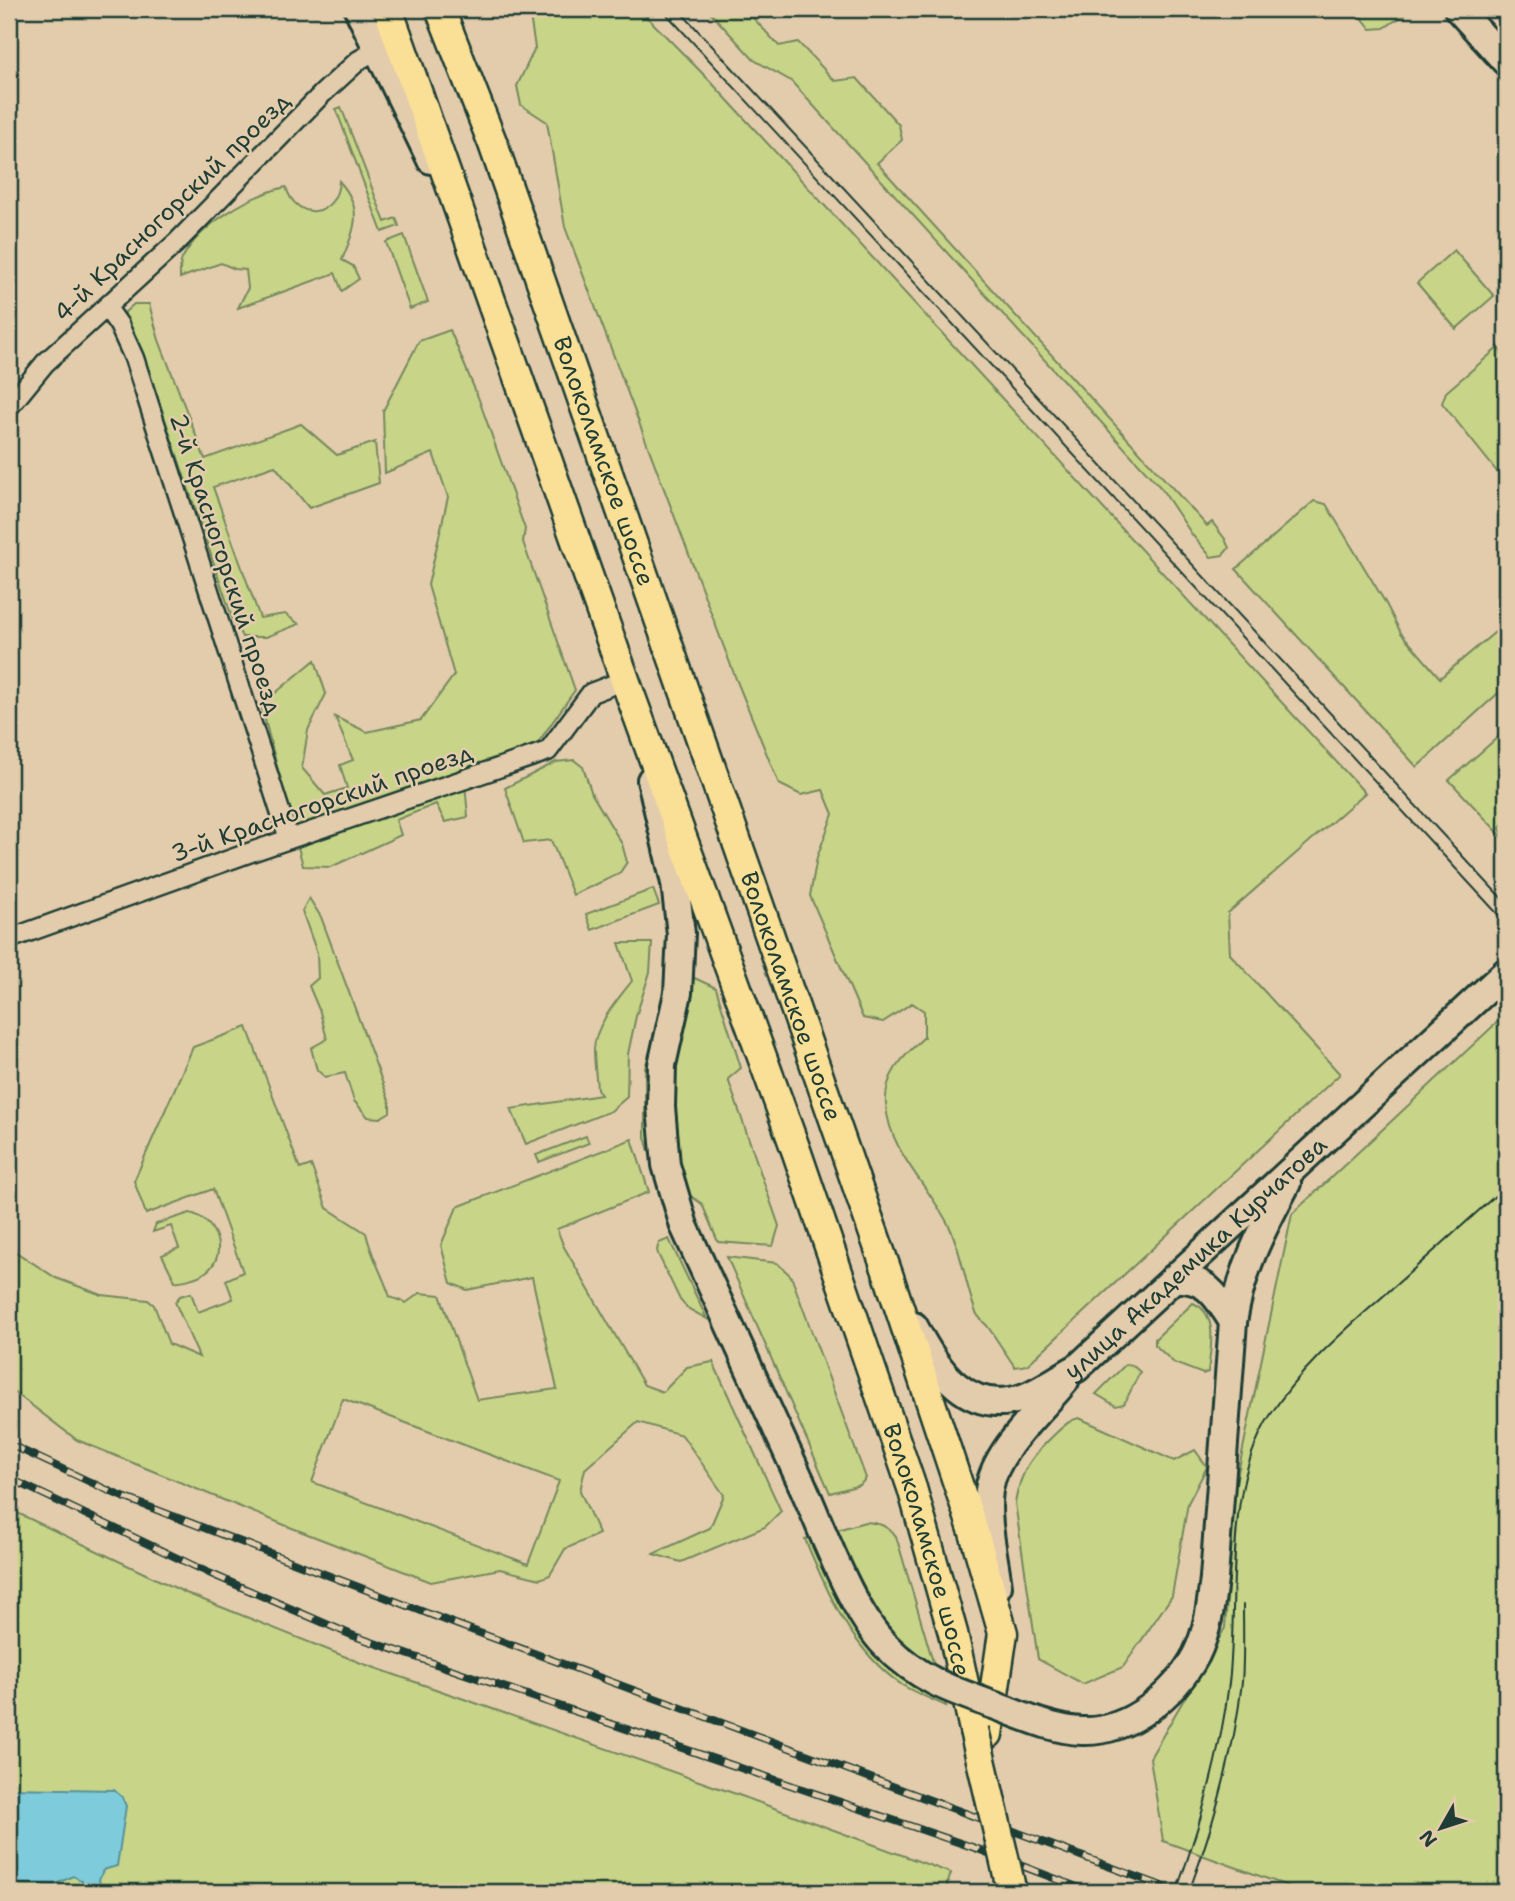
<svg xmlns="http://www.w3.org/2000/svg" width="1515" height="1901" viewBox="0 0 1515 1901" font-family="'Shantell Sans',sans-serif">
<style>
.green{fill:#c8d487;stroke:#74885e;stroke-width:2;fill-rule:evenodd}
.water{fill:#7ecbdc;stroke:#589299;stroke-width:2}
.lines{fill:none;stroke-linecap:round;stroke-linejoin:round}
.street-casing{stroke:#1f3d34;stroke-width:23}
.secondary-casing{stroke:#1f3d34;stroke-width:32}
.primary-casing{stroke:#1f3d34;stroke-width:33}
.street{stroke:#e3ccac;stroke-width:18}
.secondary{stroke:#e3ccac;stroke-width:26}
.primary{stroke:#fadf96;stroke-width:28}
.tram{stroke:#1f3d34;stroke-width:2}
.rail-casing{stroke:#1f3d34;stroke-width:8}
.rail{stroke:#e3ccac;stroke-width:5;stroke-dasharray:16;stroke-linecap:butt}
.secondary-bridge-casing{stroke:#1f3d34;stroke-width:32;stroke-linecap:butt}
.primary-bridge-casing{stroke:#1f3d34;stroke-width:33;stroke-linecap:butt}
.secondary-bridge{stroke:#e3ccac;stroke-width:26}
.primary-bridge{stroke:#fadf96;stroke-width:28}
.labels{text-anchor:middle;dominant-baseline:central;stroke-width:5;stroke-linejoin:round;paint-order:stroke}
.street-label{font-size:24px;fill:#1f3d34;stroke:#e3ccac}
</style>
<rect width="100%" height="100%" fill="#e3ccac"/>
<filter id="ink" filterUnits="userSpaceOnUse"><feTurbulence type="fractalNoise" baseFrequency=".0143" numOctaves="2"/><feDisplacementMap in="SourceGraphic" scale="14" xChannelSelector="R" yChannelSelector="G"/><feConvolveMatrix kernelMatrix="1 2 1 2 8 2 1 2 1" color-interpolation-filters="sRGB"/></filter>
<g filter="url(#ink)">
<path class="green" d="M529,9H639L711,82L1365,793L1228,913L1230,954L1340,1074L1027,1365L1015,1367C1006,1354 997,1340 988,1327C983,1321 977,1317 975,1310C965,1283 962,1254 950,1228C931,1188 888,1151 886,1104C884,1074 903,1057 924,1037V1011L912,1003L883,1022L863,1018L810,896L817,857L833,814L823,790L801,795L779,784L736,679L565,227L547,122L521,105L517,86L535,48Z
M707,9H745L779,46L798,42L835,81L857,78L899,125L902,140L877,163L1207,526L1212,522L1225,539L1229,548L1223,555L1211,557L1193,536L1161,488L791,81L754,60Z
M1355,9H1413L1384,28L1371,29Z
M341,107L385,222L396,218L399,226L382,232L336,109Z
M339,181C365,209 354,230 342,260L353,266L359,279L342,291L335,273L238,308L248,288L246,270L235,269L221,263L180,278C180,272 179,263 183,257C201,224 250,195 286,187C296,222 337,218 339,181Z
M404,235L428,302L410,309L386,242Z
M1454,250L1494,296L1456,329L1417,283Z
M134,304H149L159,340L205,459L301,424L337,455L375,442L379,483L309,508L275,466L213,487L260,618L285,614L299,624L266,637H242L232,617L141,349L125,319V312Z
M450,330L478,397L525,529L523,542L575,690L535,747L464,772L468,817L445,822L436,804L396,820L401,835L331,867L303,866L261,705L315,660L326,694L308,730L302,768L325,795L347,788L340,765L353,760L335,717L367,732L421,720L454,675L428,585L448,497L433,453L385,473L383,411L419,341Z
M1499,347L1506,364V483L1442,403L1446,392Z
M1314,501L1326,504L1385,602L1401,633L1440,678L1506,623V686L1417,767L1236,569Z
M1506,730V818L1500,828L1503,835L1506,834V841L1449,780Z
M574,760L583,767L592,794L622,844L627,862L619,874L573,895L551,840L524,843L505,788L556,762Z
M653,889L659,905L592,930L586,914Z
M309,898L321,917L390,1103V1112L380,1118L368,1117L354,1101L345,1073L325,1077L317,1070L311,1048L327,1039L320,1012L309,986L318,978L317,953L302,911Z
M619,943H652L650,972L636,1016L628,1054L627,1097L611,1111L526,1144L511,1109L601,1095L597,1089C596,1076 594,1062 594,1049C595,1025 618,999 632,981Z
M688,975L716,988L741,1068L728,1079L779,1226L773,1246L718,1242L702,1204L682,1190L661,1193L645,1137V1068L666,998Z
M1506,1014V1892H1304L1163,1841L1150,1758L1225,1628L1235,1487L1292,1214Z
M247,1027L300,1169L311,1165L327,1208L366,1233C371,1256 383,1275 390,1297L406,1303L420,1293L440,1295L477,1400L557,1389L532,1277L467,1290L451,1283L441,1245L457,1207L632,1139L649,1192L557,1229L564,1247L644,1385L663,1392L687,1367L713,1362L781,1511L765,1527L681,1562L653,1554L710,1528L724,1495L682,1435L638,1422L585,1469L580,1491L599,1534L565,1549L550,1575L540,1579L500,1569L431,1582L287,1526L77,1440L9,1388V1234L16,1252L56,1278L102,1295L148,1300L154,1305L169,1344L199,1357L175,1302L180,1296L191,1293L198,1312L233,1299L226,1280L243,1272L213,1189L146,1214L134,1181L193,1047ZM343,1399L559,1481L528,1564L312,1482Z
M586,1136L589,1143L539,1162L536,1155Z
M190,1213C221,1221 231,1265 196,1277C189,1279 183,1282 175,1281L162,1255L179,1248L171,1226L153,1232L156,1224Z
M669,1239L707,1319L687,1308L680,1300L658,1254L657,1250L659,1243Z
M727,1257L777,1263L791,1276L866,1478L860,1485L830,1493Z
M1193,1303C1220,1314 1210,1350 1208,1372L1203,1374L1174,1363L1155,1345V1339Z
M1126,1364L1132,1365L1140,1372L1124,1404L1116,1406L1096,1394Z
M1079,1418L1174,1461L1195,1450L1207,1467L1188,1503L1172,1596L1123,1667L1083,1684L1038,1659L1015,1503C1021,1469 1032,1456 1056,1433C1064,1426 1069,1420 1079,1418Z
M9,1509L186,1593L361,1663L736,1794L951,1873L945,1892H9Z
M865,1522C879,1523 886,1525 896,1536L946,1706C931,1699 915,1693 902,1685C852,1651 827,1592 805,1539Z"/>
<path class="water" d="M9,1788L114,1790L122,1797L126,1806L117,1866L103,1870L99,1880L103,1892H88L82,1881L73,1876L54,1885L9,1884Z"/>
<g class="lines">
<g class="street-casing">
<path id="street" d="M107,308L119,325L134,358L289,839
M9,407L45,363L176,243L322,94L359,60L377,50
M9,939L254,851L548,751L591,693L625,680"/>
</g>
<g class="secondary-casing">
<g id="secondary">
<path d="M358,9L431,160"/>
<path d="M1458,9L1506,62"/>
<path d="M651,780L675,883L681,934L678,993L662,1065L661,1107L666,1165L684,1226L801,1482"/>
<path d="M1173,1279C1206,1276 1217,1297 1233,1322"/>
<path id="s1" d="M914,1326C936,1369 968,1418 1025,1397C1043,1390 1060,1377 1077,1368L1506,972"/>
<path d="M1214,1578L1233,1322C1242,1267 1261,1232 1287,1183"/>
<path d="M998,1586C994,1555 985,1520 989,1490C995,1449 1040,1412 1065,1381"/>
</g>
</g>
<g class="primary-casing">
<g id="primary">
<path id="s2" d="M388,9L630,694L797,1153L912,1488L953,1633L974,1730"/>
<path id="s3" d="M440,9L493,144L889,1277L973,1529L1003,1633L988,1734"/>
</g>
</g>
<use href="#street" class="street"/>
<use href="#secondary" class="secondary"/>
<use href="#primary" class="primary"/>
<path class="tram" d="M662,9L1506,923
M678,9L1506,903
M1176,1892C1201,1824 1220,1755 1229,1683C1239,1596 1222,1490 1271,1414C1300,1369 1341,1334 1380,1299C1422,1262 1464,1224 1506,1186
M1189,1892C1214,1824 1234,1754 1242,1682C1244,1657 1243,1631 1243,1605"/>
<g class="rail-casing">
<path id="rail" d="M9,1444L118,1495L458,1625L1178,1892
M9,1478L209,1573L354,1636L975,1848L1090,1892"/>
</g>
<use href="#rail" class="rail"/>
<g class="secondary-bridge-casing">
<path id="secondary-bridge" d="M801,1482C822,1528 851,1611 886,1646C920,1680 951,1690 996,1706C1023,1716 1053,1730 1082,1731C1129,1733 1175,1694 1196,1655C1208,1631 1211,1604 1214,1578"/>
</g>
<g class="primary-bridge-casing">
<path id="primary-bridge" d="M974,1730L1012,1892"/>
</g>
<use href="#secondary-bridge" class="secondary-bridge"/>
<use href="#primary-bridge" class="primary-bridge"/>
</g>
</g>
<g class="labels">
<g class="street-label">
<text transform="translate(172 207) rotate(-44)">4-й Красногорский проезд</text>
<text stroke="none"><textPath href="#s3" startOffset="481">Волоколамское шоссе</textPath></text>
<text transform="translate(226 564) rotate(72)">2-й Красногорский проезд</text>
<text transform="translate(322 803) rotate(-19)">3-й Красногорский проезд</text>
<text stroke="none"><textPath href="#s3" startOffset="1048">Волоколамское шоссе</textPath></text>
<text stroke="none"><textPath href="#s1" startOffset="368">улица Академика Курчатова</textPath></text>
<text stroke="none"><textPath href="#s2" startOffset="1633">Волоколамское шоссе</textPath></text>
</g>
</g>
<rect width="1515" height="1901" fill="none" stroke="#e3ccac" stroke-width="35"/>
<rect x="18" y="18" width="1480" height="1866" fill="none" stroke="#1f3d34" stroke-width="2.5" filter="url(#ink)"/>
<g transform="translate(1441 1828) rotate(231)" stroke="#e3ccac" stroke-width="5" paint-order="stroke">
<path d="M0-5L12 26L0 18L-12 26Z" fill="#1f3d34"/>
<text y="-10" font-size="19" font-weight="bold" text-anchor="middle" fill="#1f3d34">N</text>
</g>
</svg>
